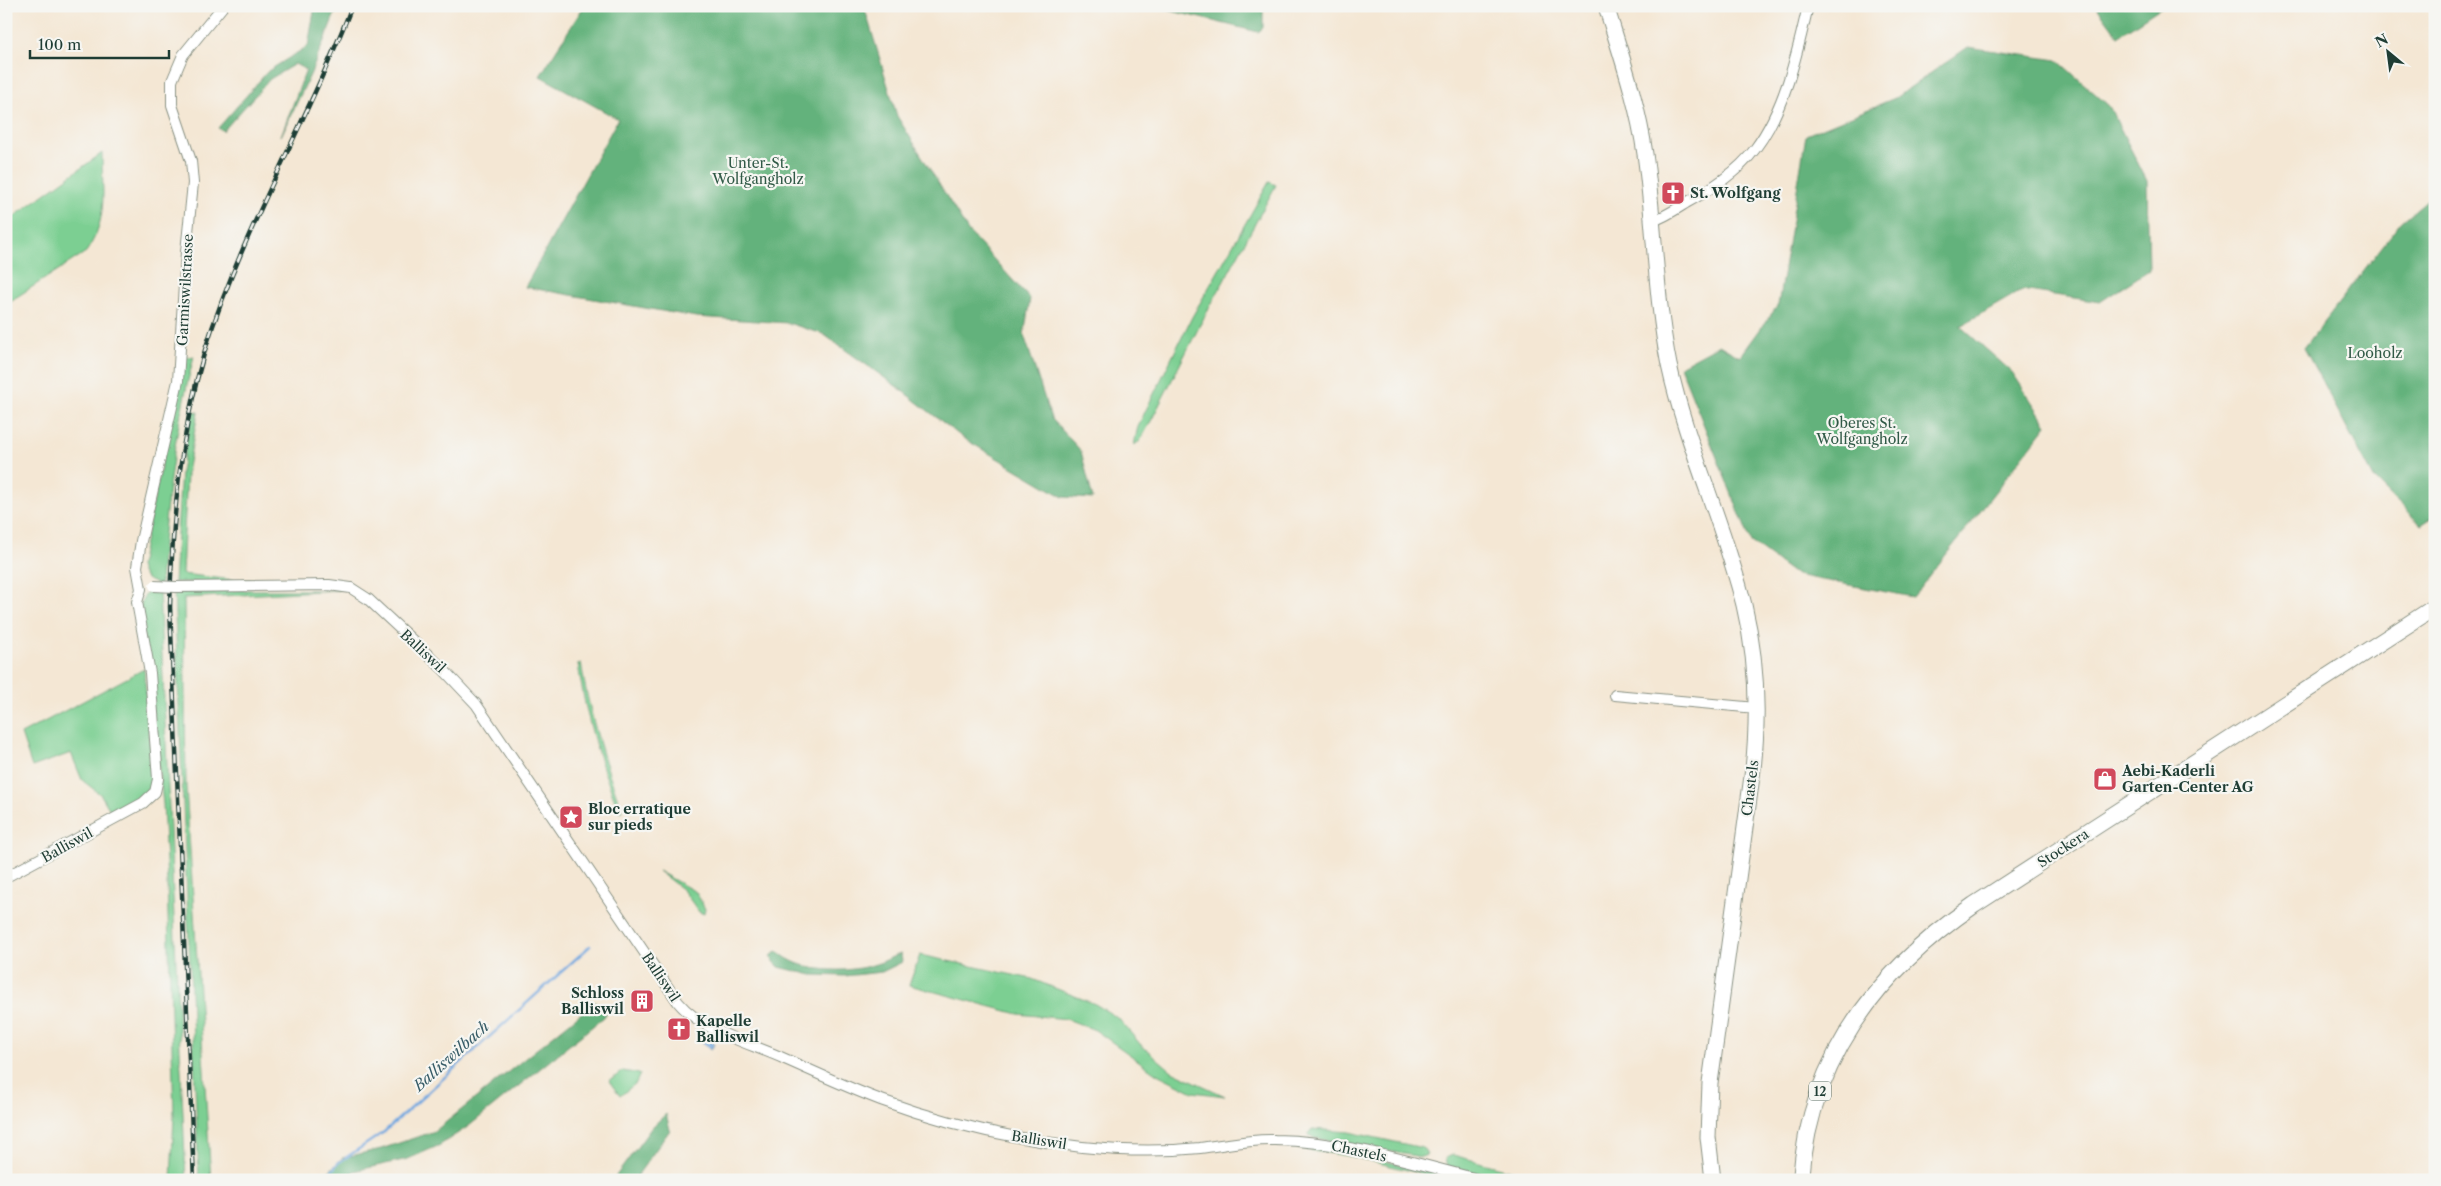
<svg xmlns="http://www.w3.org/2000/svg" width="2441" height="1186" viewBox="0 0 2441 1186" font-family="'Libre Caslon Text',serif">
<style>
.green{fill:#7bcf92;stroke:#4d8663}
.forest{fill:#64b27c;stroke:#427858}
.water{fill:#72a8e0;stroke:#48728a}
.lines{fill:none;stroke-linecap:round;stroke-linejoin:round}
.stream{stroke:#72a8e0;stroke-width:2.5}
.street-casing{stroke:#8a9284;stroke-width:12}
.secondary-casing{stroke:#8a9284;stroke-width:17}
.primary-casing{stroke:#8a9284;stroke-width:18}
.street{stroke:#fff;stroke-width:10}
.secondary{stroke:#fff;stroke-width:15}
.primary{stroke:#fff;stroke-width:16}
.rail-casing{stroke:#1f3d34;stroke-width:4.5}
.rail{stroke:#f6f6f2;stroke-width:2.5;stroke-dasharray:8;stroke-linecap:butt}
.street-bridge-casing{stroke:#8a9284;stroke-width:12;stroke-linecap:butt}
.street-bridge{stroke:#fff;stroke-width:10}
.labels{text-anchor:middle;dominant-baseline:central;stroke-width:4.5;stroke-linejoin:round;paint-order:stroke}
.shield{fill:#f6f6f2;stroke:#60746d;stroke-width:1}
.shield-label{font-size:12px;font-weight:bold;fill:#1f3d34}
.park-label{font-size:14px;fill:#315a47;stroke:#f6f6f2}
.poi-label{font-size:14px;font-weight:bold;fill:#1f3d34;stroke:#f6f6f2;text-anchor:start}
.street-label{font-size:14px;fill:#1f3d34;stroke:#f6f6f2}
.water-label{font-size:15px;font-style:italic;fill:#385d68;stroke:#f6f6f2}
</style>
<rect width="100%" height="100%" fill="#f6f6f2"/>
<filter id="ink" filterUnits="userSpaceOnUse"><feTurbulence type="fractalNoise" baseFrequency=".02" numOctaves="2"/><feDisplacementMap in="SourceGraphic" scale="10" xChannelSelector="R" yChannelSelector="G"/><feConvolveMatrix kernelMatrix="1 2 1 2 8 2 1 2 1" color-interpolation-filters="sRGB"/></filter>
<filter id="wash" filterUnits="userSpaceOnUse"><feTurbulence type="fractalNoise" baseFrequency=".0096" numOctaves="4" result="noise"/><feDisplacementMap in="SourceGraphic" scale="20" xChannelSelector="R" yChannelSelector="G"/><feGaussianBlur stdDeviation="1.12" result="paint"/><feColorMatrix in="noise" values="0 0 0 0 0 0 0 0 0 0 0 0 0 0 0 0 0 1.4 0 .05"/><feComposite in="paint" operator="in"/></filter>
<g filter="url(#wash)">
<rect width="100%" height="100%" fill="#f4e7d4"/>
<path class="green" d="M102,153C102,191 109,219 86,252L6,304V222Z
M1269,182L1276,185L1200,325L1149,425L1140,441L1134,445L1138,426L1192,317Z
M194,356C174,435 165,504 160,585C149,581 143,579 140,566L184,358Z
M192,411L198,412L187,473L182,574L234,580H315V583L174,582L181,471Z
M159,589L186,1180H171L174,1116L167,881L163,804L140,608C143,595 146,591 159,589Z
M174,590H339L184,598L186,787L211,1180H199Z
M581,663C589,714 605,763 622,811L620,812C600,766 585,714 578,664Z
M144,669L153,778C150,802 128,803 111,812L101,795L82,780L71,753L32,767L21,734Z
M658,871L696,892L705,909L704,914L699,912L683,890Z
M920,955L1032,979L1095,1004L1118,1018L1140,1044L1172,1071L1225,1096L1193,1092L1157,1074L1095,1030L1067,1019L1018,1014L909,985Z
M623,1071L640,1074L636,1083L620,1096L609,1081Z
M1312,1129L1349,1132L1423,1148L1427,1155L1421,1157L1314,1138L1308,1134Z
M1303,1146L1352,1153L1463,1180H1449L1349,1156L1300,1149Z
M1453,1155L1546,1180H1501L1447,1166L1445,1158Z"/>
<path class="forest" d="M315,6H338L311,73L281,136L306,70L295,64L270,79L223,131L218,128L268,71L308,46Z
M584,6H864L897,116L968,231L1030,299L1024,335L1051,418L1081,451L1093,499L1063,497L963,438L896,386L823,334L788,323L696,317L525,287L618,119L540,76Z
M1151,6H1263V28L1258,32Z
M2096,6H2163L2118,36Z
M1968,47L2057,60L2109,106L2147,181L2149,270L2100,302L2022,290L1960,326L2012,372L2047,425L1913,597L1796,575L1751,542L1680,366L1719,345L1740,357L1778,305L1806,135L1895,98Z
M2435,193V516L2421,525L2375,480L2304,348L2401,222Z
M777,951C801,973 846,974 876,964C885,962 891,956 901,954L902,962L882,972L845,976L812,975L779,967L770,957Z
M595,1002L610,1006L604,1017L469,1126L440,1145L408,1159L354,1171L344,1180H321L342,1158L381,1149L435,1131Z
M666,1114L670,1130L634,1180H613L652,1127Z"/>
<path class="water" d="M701,1034L715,1044L711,1049L697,1039Z"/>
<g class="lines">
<path class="stream" d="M325,1180L338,1163L384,1132L590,946"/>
</g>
</g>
<g filter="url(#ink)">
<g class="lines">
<g class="street-casing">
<path id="street" d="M1652,221C1665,217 1675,210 1686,203C1711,189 1738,172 1755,149C1785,109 1797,54 1808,6
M176,587L329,585L351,588L368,599L441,667L476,704L678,1002C703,1032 750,1043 785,1059C817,1073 848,1088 881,1100C946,1124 1013,1139 1082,1147C1120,1151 1161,1152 1200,1148C1224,1145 1250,1139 1275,1140C1345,1141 1414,1163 1481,1180
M141,589L137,567L141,541L178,381L186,252L193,183L191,161L172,105V81L183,55L223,6
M1615,695L1756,708
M6,877L143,803L155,792L158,779L150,673L137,602L141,589"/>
</g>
<g class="secondary-casing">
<path id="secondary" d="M1606,6C1621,55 1638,104 1645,154C1655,224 1655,296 1669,365C1687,447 1724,524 1744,605C1757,659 1759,714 1753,769L1710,1083L1708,1137L1713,1180"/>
</g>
<g class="primary-casing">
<path id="primary" d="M1801,1180C1809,1059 1878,971 1974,905L2435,607"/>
</g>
<use href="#street" class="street"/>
<use href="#secondary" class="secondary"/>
<use href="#primary" class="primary"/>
<g class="rail-casing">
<path id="rail" d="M194,1180L170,607C172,520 180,435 205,350C242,231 307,122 352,6"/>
</g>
<use href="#rail" class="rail"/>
<g class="street-bridge-casing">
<path id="street-bridge" d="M154,586L176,587"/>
</g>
<use href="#street-bridge" class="street-bridge"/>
</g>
</g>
<defs>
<g id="church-square" transform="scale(1.25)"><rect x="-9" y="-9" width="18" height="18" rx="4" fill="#d1495b" stroke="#f6f6f2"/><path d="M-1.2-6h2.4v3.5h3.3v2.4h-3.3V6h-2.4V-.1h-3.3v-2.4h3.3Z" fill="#fff"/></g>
<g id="shop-square" transform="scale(1.25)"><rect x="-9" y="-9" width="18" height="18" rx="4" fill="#d1495b" stroke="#f6f6f2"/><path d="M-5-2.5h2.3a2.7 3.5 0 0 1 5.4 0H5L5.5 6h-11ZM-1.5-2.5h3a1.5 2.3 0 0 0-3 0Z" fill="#fff"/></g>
<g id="sight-square" transform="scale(1.25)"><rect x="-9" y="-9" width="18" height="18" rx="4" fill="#d1495b" stroke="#f6f6f2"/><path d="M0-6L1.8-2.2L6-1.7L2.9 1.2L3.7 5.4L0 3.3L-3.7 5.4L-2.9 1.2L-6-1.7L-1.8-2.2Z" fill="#fff"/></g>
<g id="building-square" transform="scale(1.25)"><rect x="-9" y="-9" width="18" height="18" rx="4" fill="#d1495b" stroke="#f6f6f2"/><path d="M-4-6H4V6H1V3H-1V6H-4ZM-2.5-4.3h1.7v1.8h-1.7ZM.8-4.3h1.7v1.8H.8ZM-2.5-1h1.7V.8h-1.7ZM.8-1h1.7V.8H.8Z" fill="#fff"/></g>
</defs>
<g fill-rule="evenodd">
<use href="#church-square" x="1673" y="193"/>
<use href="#shop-square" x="2105" y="779"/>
<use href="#sight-square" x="571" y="817"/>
<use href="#building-square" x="642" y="1001"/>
<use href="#church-square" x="679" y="1029"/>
</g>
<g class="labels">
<rect class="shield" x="1809" y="1081.5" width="22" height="19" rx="4"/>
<g class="shield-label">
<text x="1820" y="1091">12</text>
</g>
<g class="park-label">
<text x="758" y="163">Unter-St.<tspan x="758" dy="16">Wolfgangholz</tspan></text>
<text x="2375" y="353">Looholz</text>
<text x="1862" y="423">Oberes St.<tspan x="1862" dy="16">Wolfgangholz</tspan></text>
</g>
<g class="poi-label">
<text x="1690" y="193">St. Wolfgang</text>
<text x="2122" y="771">Aebi-Kaderli<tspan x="2122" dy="16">Garten-Center AG</tspan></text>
<text x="588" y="809">Bloc erratique<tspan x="588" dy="16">sur pieds</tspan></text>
<text x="624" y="993" text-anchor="end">Schloss<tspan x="624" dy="16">Balliswil</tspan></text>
<text x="696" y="1021">Kapelle<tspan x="696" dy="16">Balliswil</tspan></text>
</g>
<g class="street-label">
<text transform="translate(185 290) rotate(-87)">Garmiswilstrasse</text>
<text transform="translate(423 651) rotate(43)">Balliswil</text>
<text transform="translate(1750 788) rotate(-83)">Chastels</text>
<text transform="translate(67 845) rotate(-29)">Balliswil</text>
<text transform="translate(2063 848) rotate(-33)">Stockera</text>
<text transform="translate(661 977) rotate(56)">Balliswil</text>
<text transform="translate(1039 1140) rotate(9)">Balliswil</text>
<text transform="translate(1359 1151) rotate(12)">Chastels</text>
</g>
<g class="water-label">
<text transform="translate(451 1056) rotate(-42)">Balliswilbach</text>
</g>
</g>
<rect width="2441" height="1186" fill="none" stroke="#f6f6f2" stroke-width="25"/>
<g transform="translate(2388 52) rotate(331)" stroke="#f6f6f2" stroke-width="4" paint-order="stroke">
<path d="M0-4L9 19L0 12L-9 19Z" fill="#1f3d34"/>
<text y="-8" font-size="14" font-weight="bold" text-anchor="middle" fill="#1f3d34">N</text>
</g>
<path d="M30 50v8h139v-8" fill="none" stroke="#1f3d34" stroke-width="2.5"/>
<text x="38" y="50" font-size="15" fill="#1f3d34" stroke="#f6f6f2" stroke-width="4" paint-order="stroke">100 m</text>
</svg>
